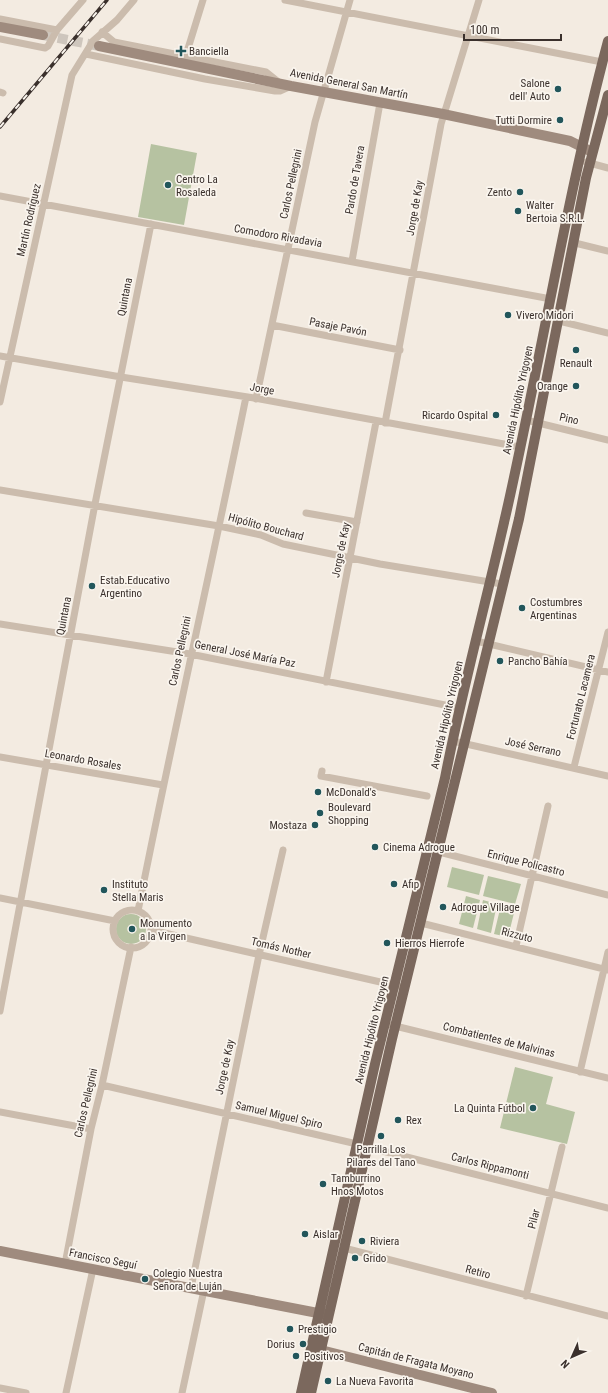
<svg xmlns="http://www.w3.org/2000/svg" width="608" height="1393" viewBox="0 0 608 1393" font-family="'Roboto Condensed',sans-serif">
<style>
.green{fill:#b6c2a1}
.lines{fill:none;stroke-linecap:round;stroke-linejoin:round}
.secondary-tunnel{stroke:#cec6bd;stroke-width:10;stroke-dasharray:10 5;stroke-linecap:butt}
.street{stroke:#cbbcad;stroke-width:7}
.secondary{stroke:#9f8b7e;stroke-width:10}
.primary{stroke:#7b685d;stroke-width:10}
.rail-casing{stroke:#3a302c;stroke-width:3.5}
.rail{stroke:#faf5ee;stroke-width:2;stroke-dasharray:6;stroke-linecap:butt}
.poi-dot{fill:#22565b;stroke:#faf5ee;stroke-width:1.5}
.labels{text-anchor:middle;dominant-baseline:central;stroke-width:3.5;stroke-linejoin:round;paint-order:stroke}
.poi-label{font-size:11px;fill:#3a302c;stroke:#faf5ee;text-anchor:start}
.street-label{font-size:11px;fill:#3a302c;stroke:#faf5ee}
</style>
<rect width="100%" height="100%" fill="#f3ebe1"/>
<path class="green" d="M151,144L197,153L184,225L138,217Z
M452,867L484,875L479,895L447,887Z
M488,876L521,884L515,904L483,896Z
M466,896L480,900L473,928L459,924Z
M483,900L497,904L491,933L477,929Z
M501,905L515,909L508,937L494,934Z
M116 929a15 15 0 1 1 30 0a15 15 0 1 1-30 0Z
M515,1067L553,1077L546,1104L575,1112L567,1144L500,1128Z"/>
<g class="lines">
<path class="secondary-tunnel" d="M43,35L99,46"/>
<path class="street" d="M285,0L602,62
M0,19L57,30
M102,32L114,42L266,72L281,84
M0,39L45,48L48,46L57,30L83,0
M86,54L205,79L275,91H280L291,86
M186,55L203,0
M0,92L3,93
M586,162L608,168
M0,196L551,299
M575,243L608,251
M352,261L380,103
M559,321L608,333
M272,325L400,350
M0,356L121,377L254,398L520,447
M256,399L315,122L350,0
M0,402L72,75L93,41L117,20L134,0
M526,420L608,440
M385,423L441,124L479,0
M0,490L219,526L261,535L283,544L380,564L502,584
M306,513L357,522
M0,624L190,654L460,708
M476,641L608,672
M326,682L376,422
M453,741L608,776
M0,757L163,785
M574,767L608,632
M322,771L321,776L427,796
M439,852L608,895
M0,898L115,921
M113 929a19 19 0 1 1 38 0a19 19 0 1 1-38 0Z
M138,911C172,739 211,569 246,397
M421,923L608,970
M151,930L398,986
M516,946L548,806
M0,1011L95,504L151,224
M391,1025L608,1078
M580,1072L608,952
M102,1085L357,1144
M0,1112L91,1129
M367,1147L608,1208
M344,1248L608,1316
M65,1264L91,1129L102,1085L131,947
M191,1288L259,955L283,850
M526,1296L562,1147
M0,1388L26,1393
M66,1393L93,1269
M182,1393L204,1290"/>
<path class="secondary" d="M0,27L43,35
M99,46L291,86L443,114L570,141L592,152
M0,1251L328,1315
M313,1348L492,1393"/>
<path class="primary" d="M301,1393L375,1064L445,778C464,679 492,581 513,482C545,335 569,187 608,41
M311,1393L392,1039L519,519L586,178L608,95"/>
<g class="rail-casing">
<path id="rail" d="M0,127L107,0"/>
</g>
<use href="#rail" class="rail"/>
</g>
<g class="poi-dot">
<path d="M179 45h4v4h4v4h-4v4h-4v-4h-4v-4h4z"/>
<circle cx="558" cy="89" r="4"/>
<circle cx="560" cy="120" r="4"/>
<circle cx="168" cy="185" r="4"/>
<circle cx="520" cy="192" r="4"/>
<circle cx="518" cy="211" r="4"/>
<circle cx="508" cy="315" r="4"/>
<circle cx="576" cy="350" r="4"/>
<circle cx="576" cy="386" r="4"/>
<circle cx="496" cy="415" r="4"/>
<circle cx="92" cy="586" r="4"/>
<circle cx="522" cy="608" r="4"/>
<circle cx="500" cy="661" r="4"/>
<circle cx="318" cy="792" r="4"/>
<circle cx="320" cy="813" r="4"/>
<circle cx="315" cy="825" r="4"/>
<circle cx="375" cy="847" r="4"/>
<circle cx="394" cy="884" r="4"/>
<circle cx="104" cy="890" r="4"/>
<circle cx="443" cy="907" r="4"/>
<circle cx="132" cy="929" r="4"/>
<circle cx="387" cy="943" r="4"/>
<circle cx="533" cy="1108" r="4"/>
<circle cx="398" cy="1120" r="4"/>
<circle cx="381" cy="1136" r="4"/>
<circle cx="323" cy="1184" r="4"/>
<circle cx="305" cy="1234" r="4"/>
<circle cx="362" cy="1241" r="4"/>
<circle cx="355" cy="1258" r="4"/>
<circle cx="145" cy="1279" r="4"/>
<circle cx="290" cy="1329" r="4"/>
<circle cx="303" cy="1344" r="4"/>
<circle cx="296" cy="1356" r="4"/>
<circle cx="328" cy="1381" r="4"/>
</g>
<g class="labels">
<g class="poi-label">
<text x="189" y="51">Banciella</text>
<text x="550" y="83" text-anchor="end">Salone<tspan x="550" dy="13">dell' Auto</tspan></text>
<text x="552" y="120" text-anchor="end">Tutti Dormire</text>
<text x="176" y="179">Centro La<tspan x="176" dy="13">Rosaleda</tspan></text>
<text x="512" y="192" text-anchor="end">Zento</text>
<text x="526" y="205">Walter<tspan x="526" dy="13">Bertoia S.R.L.</tspan></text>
<text x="516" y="315">Vivero Midori</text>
<text x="576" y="363" text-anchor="middle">Renault</text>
<text x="568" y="386" text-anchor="end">Orange</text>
<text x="488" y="415" text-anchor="end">Ricardo Ospital</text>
<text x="100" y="580">Estab.Educativo<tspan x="100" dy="13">Argentino</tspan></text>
<text x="530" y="602">Costumbres<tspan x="530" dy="13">Argentinas</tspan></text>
<text x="508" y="661">Pancho Bahía</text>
<text x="326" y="792">McDonald's</text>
<text x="328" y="807">Boulevard<tspan x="328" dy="13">Shopping</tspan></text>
<text x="307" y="825" text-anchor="end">Mostaza</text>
<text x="383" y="847">Cinema Adrogue</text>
<text x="112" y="884">Instituto<tspan x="112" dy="13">Stella Maris</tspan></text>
<text x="402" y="884">Afip</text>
<text x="451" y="907">Adrogue Village</text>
<text x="140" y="923">Monumento<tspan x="140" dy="13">a la Virgen</tspan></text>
<text x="395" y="943">Hierros Hierrofe</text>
<text x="525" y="1108" text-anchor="end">La Quinta Fútbol</text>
<text x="406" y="1120">Rex</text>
<text x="381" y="1149" text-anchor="middle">Parrilla Los<tspan x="381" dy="13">Pilares del Tano</tspan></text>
<text x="331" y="1178">Tamburrino<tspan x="331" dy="13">Hnos Motos</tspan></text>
<text x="313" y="1234">Aislar</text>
<text x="370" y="1241">Riviera</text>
<text x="363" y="1258">Grido</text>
<text x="153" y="1273">Colegio Nuestra<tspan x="153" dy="13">Señora de Luján</tspan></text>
<text x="298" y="1329">Prestigio</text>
<text x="295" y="1344" text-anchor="end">Dorius</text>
<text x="304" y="1356">Positivos</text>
<text x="336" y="1381">La Nueva Favorita</text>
</g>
<g class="street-label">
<text transform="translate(349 84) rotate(11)">Avenida General San Martín</text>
<text transform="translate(355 180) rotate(-80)">Pardo de Tavera</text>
<text transform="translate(291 184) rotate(-78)">Carlos Pellegrini</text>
<text transform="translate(415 208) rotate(-80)">Jorge de Kay</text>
<text transform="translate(29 220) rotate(-77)">Martín Rodríguez</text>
<text transform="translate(278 236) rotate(10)">Comodoro Rivadavia</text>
<text transform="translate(125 297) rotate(-79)">Quintana</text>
<text transform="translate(338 327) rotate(11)">Pasaje Pavón</text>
<text transform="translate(262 389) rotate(10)">Jorge</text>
<text transform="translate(518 400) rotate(-78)">Avenida Hipólito Yrigoyen</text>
<text transform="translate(569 419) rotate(13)">Pino</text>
<text transform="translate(266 527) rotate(15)">Hipólito Bouchard</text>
<text transform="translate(341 550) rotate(-79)">Jorge de Kay</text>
<text transform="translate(64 616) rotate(-79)">Quintana</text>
<text transform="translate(180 651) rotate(-78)">Carlos Pellegrini</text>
<text transform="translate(245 654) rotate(11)">General José María Paz</text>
<text transform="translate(581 697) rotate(-76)">Fortunato Lacamera</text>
<text transform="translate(447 715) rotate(-77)">Avenida Hipólito Yrigoyen</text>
<text transform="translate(533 747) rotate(12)">José Serrano</text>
<text transform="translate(83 760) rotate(10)">Leonardo Rosales</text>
<text transform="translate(526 863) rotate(14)">Enrique Policastro</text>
<text transform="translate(517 935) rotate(14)">Rizzuto</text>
<text transform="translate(281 948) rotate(13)">Tomás Nother</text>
<text transform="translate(372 1030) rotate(-76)">Avenida Hipólito Yrigoyen</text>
<text transform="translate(499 1040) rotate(14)">Combatientes de Malvinas</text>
<text transform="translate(225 1067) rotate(-78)">Jorge de Kay</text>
<text transform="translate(86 1103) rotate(-77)">Carlos Pellegrini</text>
<text transform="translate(279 1115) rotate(13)">Samuel Miguel Spiro</text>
<text transform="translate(490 1166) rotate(14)">Carlos Rippamonti</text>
<text transform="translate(534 1219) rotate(-76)">Pilar</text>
<text transform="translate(103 1259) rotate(11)">Francisco Seguí</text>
<text transform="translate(478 1272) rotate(15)">Retiro</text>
<text transform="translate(416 1361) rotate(14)">Capitán de Fragata Moyano</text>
</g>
</g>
<g transform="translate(572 1357) rotate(225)" stroke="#faf5ee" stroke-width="3" paint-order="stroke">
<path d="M0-3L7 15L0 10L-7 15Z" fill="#3a302c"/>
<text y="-6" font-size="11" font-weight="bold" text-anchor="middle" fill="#3a302c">N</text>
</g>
<path d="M464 34v6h97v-6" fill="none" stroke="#3a302c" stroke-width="2"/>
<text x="470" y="34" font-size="12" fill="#3a302c" stroke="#faf5ee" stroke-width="3" paint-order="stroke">100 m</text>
</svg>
